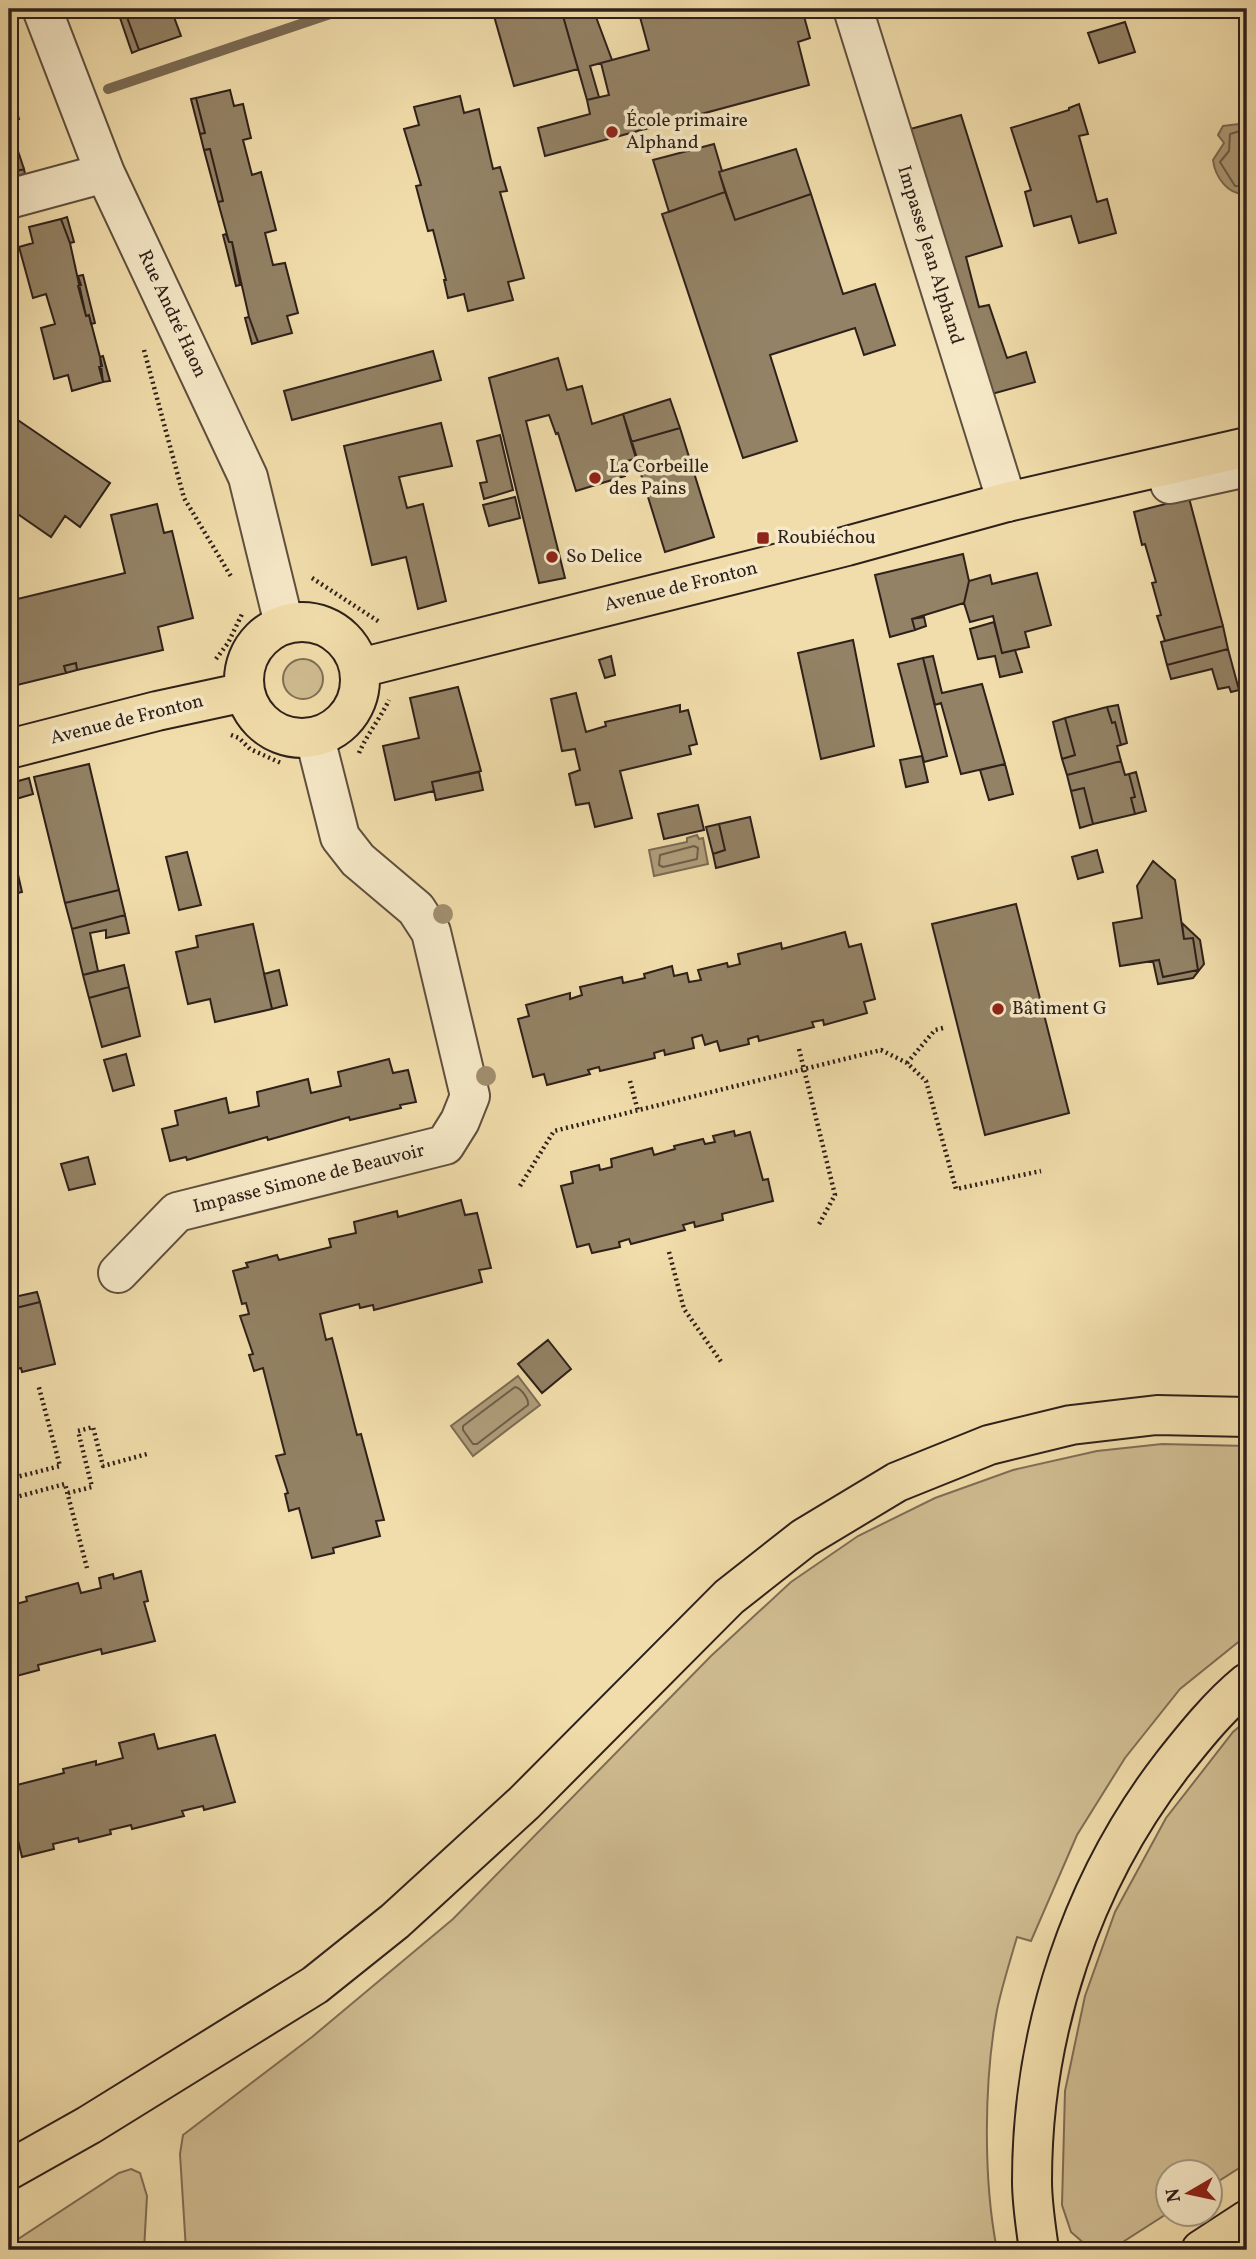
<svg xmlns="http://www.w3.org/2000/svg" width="1256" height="2259" viewBox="0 0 1256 2259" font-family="Vollkorn,serif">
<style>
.green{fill:#d0bd92;stroke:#7f6e56;stroke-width:2}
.water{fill:#af9d7a;stroke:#7b6b54;stroke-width:2}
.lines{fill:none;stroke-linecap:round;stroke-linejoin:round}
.shore{stroke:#6e5e4a;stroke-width:2}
.stream{stroke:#7b6b54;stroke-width:10}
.building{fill:#938265;stroke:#2e201a;stroke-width:2}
.minor-casing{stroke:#5f4f3e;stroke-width:42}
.major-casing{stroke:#2e201a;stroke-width:42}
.highway-casing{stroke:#2e201a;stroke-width:42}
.path{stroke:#2e201a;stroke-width:4.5;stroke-dasharray:2 3.5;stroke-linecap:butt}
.minor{stroke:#f6e9c8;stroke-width:38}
.major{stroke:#f1ddab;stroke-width:38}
.highway{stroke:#f1ddab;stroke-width:38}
.tree{fill:#a18f6f}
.poi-dot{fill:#8f2418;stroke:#f6e9c8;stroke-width:2.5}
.labels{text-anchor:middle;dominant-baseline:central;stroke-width:7;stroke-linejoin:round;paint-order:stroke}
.poi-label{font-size:19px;fill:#2e201a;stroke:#f6e9c8;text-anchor:start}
.street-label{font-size:19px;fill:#2e201a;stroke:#f6e9c8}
</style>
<rect width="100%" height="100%" fill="#f1ddab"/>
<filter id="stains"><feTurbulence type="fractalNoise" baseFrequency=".00286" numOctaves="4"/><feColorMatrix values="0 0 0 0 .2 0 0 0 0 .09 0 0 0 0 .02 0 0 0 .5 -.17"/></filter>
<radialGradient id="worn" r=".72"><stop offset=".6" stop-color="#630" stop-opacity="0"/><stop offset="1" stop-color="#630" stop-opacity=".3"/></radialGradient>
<path class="green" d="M283 679a20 20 0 1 1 40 0a20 20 0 1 1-40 0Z
M1162,1444L1247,1446V1635L1180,1689L1125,1758L1077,1835L1031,1941L1017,1937C1010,1961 1002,1986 997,2010C984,2081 983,2179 997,2250H186L180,2154L183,2135L312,2037L453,1919L711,1656L791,1582L858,1536L935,1498L1013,1470L1097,1451Z
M1247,1720V2163L1211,2186L1210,2172H1168V2213L1115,2247L1086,2245L1071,2232L1062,2205L1065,2091L1085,1996L1115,1912L1166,1818L1233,1732Z
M131,2169L140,2173L147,2196L144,2250H9V2245L119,2173Z"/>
<path class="water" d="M1239,124L1247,126V193C1229,197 1215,177 1213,160L1224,143L1218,135L1223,126Z
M697,835L699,839L703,838L708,864L654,876L649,850L687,842V838Z
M518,1376L540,1405L473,1456L451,1426Z"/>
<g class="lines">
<path class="shore" d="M1247,131H1240L1230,134L1229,151L1220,162L1235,186H1247
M694,846L698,848L697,859L663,867L659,865L660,855Z
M515,1387C521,1388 529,1399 528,1405L477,1444H473L463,1430V1426Z"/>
<path class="stream" d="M108,89L345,9"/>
</g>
<path class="building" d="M117,9H124L139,50L132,53Z
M124,9H171L181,36L139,50Z
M492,9H561L578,69L514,86Z
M561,9H593L612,60L590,66L599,97L587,100Z
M669,9H802L810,38L798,42L809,85L545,156L538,128L590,114L587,100L609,95L601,63L649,50L640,17Z
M1125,22L1135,52L1099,63L1088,33Z
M230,90L234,106L243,104L251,138L243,140L252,175L261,172L276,230L265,233L273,265L285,263L298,313L287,316L292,333L258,342L249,317L232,242H229L218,202L223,201L210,149L204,150L200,134L205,133L196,98Z
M460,96L464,113L479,109L493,169L500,167L507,191L500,192L524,278L508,282L513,300L468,311L464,294L448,298L444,280H446L433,230L428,231L416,186L421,185L404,129L419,125L414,107Z
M196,98L205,133L200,134L191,99Z
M13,99L19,119L9,122V100Z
M1079,104L1088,134L1079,136L1097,202L1107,199L1116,233L1079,243L1071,216L1034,226L1025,192L1031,190L1011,128L1069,110V108Z
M961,115L1002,246L966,257L979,307L989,305L1007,358L1026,352L1035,382L988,395L907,130Z
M714,144L722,171L719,172L725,192L669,212L653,160Z
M210,149L223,201L218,202L204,150Z
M796,149L811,194L735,220L719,172Z
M18,151L24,169L9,173V153Z
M24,169L25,174L9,178V173Z
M725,192L735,220L811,194L843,294L875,284L895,345L864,355L855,328L770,355L797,441L743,458L662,214Z
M67,217L74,242L70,243L61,219Z
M61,219L70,243L86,316L89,315L100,357L103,382L72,391L68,375L54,379L41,328L55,324L46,294L33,298L19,247L33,243L29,227Z
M226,234L229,242H232L240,285L236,286L223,235Z
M83,275L95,323L91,324L89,315L86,316L78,286L81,285L78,276Z
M249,317L258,342L252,344L245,318Z
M433,351L441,380L292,420L284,391Z
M103,356L110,381L103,382L99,367L102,366L100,357Z
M558,358L567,390L582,386L592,424L623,414L637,458L621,463L625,476L576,491L558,433L556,434L549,415L526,421L565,578L539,583L489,378Z
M670,399L680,428L631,442L623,414Z
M9,414L110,483L80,527L65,516L51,537L9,508Z
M441,423L452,466L399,477L407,508L423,504L446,601L418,609L406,557L372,565L344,446Z
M680,428L714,537L665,552L631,442Z
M500,435L513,490L484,499L480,483L487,482L477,441Z
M515,497L520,518L489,526L483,505Z
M1189,498L1223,626L1165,641L1157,616L1161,615L1152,583L1156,582L1145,544L1142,545L1134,512Z
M157,504L164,533L172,531L193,618L158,627L163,650L77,670L76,663L64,666L66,673L9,687V601L125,573L111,515Z
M963,554L969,581L964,603L912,619L915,630L890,637L875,575Z
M1037,573L1051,625L1025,632L1029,647L1002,653L993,616L970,622L964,603L969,581L990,575L992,584Z
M924,617L926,626L915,630L912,619Z
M994,622L1002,653L1015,650L1022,672L1000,677L995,656L978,659L970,629Z
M1223,626L1228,649L1167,665L1161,642Z
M853,640L874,746L821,759L798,653Z
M1228,649L1239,690L1231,692L1229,687L1218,689L1212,669L1171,679L1167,665Z
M611,656L615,675L605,678L599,660Z
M933,656L942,693L982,684L1005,764L961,774L941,703L935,705L923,658Z
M923,658L947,756L924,762L898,664Z
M76,663L77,670L66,673L64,666Z
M458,687L481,771L432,782L434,791L395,800L383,746L419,738L410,698Z
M576,693L586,732L606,726L605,722L680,705V712L688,710L697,744L689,746L691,754L620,771L632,818L595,827L589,803L576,805L569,774L580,770L575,749L562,751L551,699Z
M1118,705L1127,743L1121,745L1115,722L1112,723L1107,707Z
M1107,707L1112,723L1115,722L1121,745L1117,746L1121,761L1067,775L1062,759L1075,755L1065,718Z
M1065,718L1075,755L1062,759L1053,722Z
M922,756L928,782L906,787L900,760Z
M1121,761L1125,775L1129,774L1135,797L1131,798L1135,814L1093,824L1084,788L1071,791L1067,775Z
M89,764L119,890L65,903L34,777Z
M1005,764L1013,794L989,800L980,770Z
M479,772L483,790L436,800L432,782Z
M1136,772L1146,811L1135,814L1131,798L1135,797L1129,774Z
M29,778L33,794L16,799L11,783Z
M1084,788L1093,824L1080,828L1071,791Z
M698,805L704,830L664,839L658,814Z
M750,817L759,857L716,868L713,854L725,850L719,824Z
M719,824L725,850L713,854L706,827Z
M9,844H11L22,892L9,895Z
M1097,850L1103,872L1078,879L1072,857Z
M187,852L201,905L179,910L166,857Z
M1153,861L1175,880L1184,939L1193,938L1198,970L1163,977L1159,960L1120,966L1113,923L1142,918L1137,886Z
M119,890L125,915L72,929L65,903Z
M1016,904L1069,1113L985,1135L932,924Z
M125,915L129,933L106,938V930L90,933L98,971L83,975L72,929Z
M1182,923L1200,940L1204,964L1193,978L1158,984L1153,961L1159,960L1163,977L1198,970L1193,938L1184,939Z
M253,924L272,1009L215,1022L210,999L188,1004L176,952L198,947L196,936Z
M845,932L849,947L861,944L875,999L864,1002L867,1013L824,1025L823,1020L812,1022L814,1027L759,1041L758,1036L748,1039L749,1044L720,1051L717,1041L705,1045L702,1035L692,1038L694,1048L665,1055L664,1050L654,1053L655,1058L600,1071L599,1067L588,1070L590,1074L547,1085L544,1074L533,1077L518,1019L529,1016L526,1005L570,993V999L582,995L580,987L622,977L623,983L645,978L644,974L672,966L674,976L687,973L689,982L701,980L698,970L727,963L728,967L740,964L738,954L781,943L782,949Z
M124,965L129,987L89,998L83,975Z
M279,970L287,1005L272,1009L264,974Z
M129,987L140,1036L102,1047L89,998Z
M126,1054L134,1085L113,1091L104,1060Z
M389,1059L393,1073L408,1070L416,1102L400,1105L401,1108L350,1120L349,1117L268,1140L267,1137L187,1160L186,1157L170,1161L162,1129L178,1125L175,1111L226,1098L229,1113L259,1106L257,1092L308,1079L311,1093L341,1086L338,1072Z
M734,1131L735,1136L750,1132L763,1180L768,1179L773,1201L722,1214L723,1220L695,1227L694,1222L683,1225L685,1230L631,1244L629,1239L619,1242L620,1247L592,1253L589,1244L577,1247L561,1186L573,1183L571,1172L599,1165L600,1170L612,1167L611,1159L652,1148L654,1155L675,1149L674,1146L703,1139L705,1144L715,1142L713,1136Z
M88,1157L95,1184L69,1190L61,1164Z
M461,1200L465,1215L477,1213L491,1268L479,1270L482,1282L374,1310L373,1305L360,1308L359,1304L320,1314L326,1340L332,1338L357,1435L361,1434L384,1520L376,1521L380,1536L333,1548L334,1553L312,1558L299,1508L289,1511L285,1494L288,1493L276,1456L285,1454L263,1368L254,1371L249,1355L253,1354L240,1316L249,1314L246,1303L242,1304L233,1271L248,1267L246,1263L277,1255L279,1260L331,1247L329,1239L356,1233L354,1222L397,1211L398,1217Z
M37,1292L40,1302L16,1308L14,1297Z
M14,1297L16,1308L40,1302L55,1364L22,1372L21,1368L9,1371V1299Z
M548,1340L571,1369L542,1393L518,1364Z
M141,1571L148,1601L144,1602L155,1641L102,1654L101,1649L38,1665L39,1670L9,1678V1606L27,1601L26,1597L78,1583L81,1593L101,1588L99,1578L113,1574L114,1579Z
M154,1734L158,1749L215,1735L235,1802L204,1810L203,1806L182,1811L184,1816L132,1829L131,1825L110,1830L111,1834L79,1842L78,1838L53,1844L54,1849L22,1857L14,1824L17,1823L9,1787L64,1773L63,1769L96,1761V1765L123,1758L119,1743Z"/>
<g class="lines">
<g class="minor-casing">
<path id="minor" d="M42,9L105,173L248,477L284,624
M853,9L1007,502
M9,199L105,173
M1170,484L1247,467
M118,1273L177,1212L445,1145L460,1121L470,1096L431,932L416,909L358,860L340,837L315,738"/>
</g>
<g class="major-casing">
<path id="major" d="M244 680a58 58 0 1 1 116 0a58 58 0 1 1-116 0Z
M360,668L847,546L1007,502L1247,447
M9,749L157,711L245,692"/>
</g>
<g class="highway-casing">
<path id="highway" d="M9,2170L89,2125L315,1985L395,1921L524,1803L729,1597L804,1538L897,1482L989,1445L1071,1425L1157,1415L1247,1417
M1039,2250C1036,2228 1032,2204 1032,2181C1032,2032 1081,1883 1172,1765C1195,1736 1219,1706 1247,1683
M1201,2250L1247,2220"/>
</g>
<path class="path" d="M144,350L184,498L232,578
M312,578L381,623
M216,659L228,643L243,612
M231,735L239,738L250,749L281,763
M359,753C367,734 380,719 389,700
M799,1049L835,1195L818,1226
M907,1063L935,1030L943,1028
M630,1081L638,1111
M520,1186L554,1131L881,1050L907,1063L926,1081L956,1189L1041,1171
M669,1252L684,1309L722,1363
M9,1479L60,1466L38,1384
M68,1493L92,1487L78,1431L93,1427L103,1466L147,1454
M9,1499L65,1484L87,1568"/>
<use href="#minor" class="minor"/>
<use href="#major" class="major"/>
<use href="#highway" class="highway"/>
</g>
<g class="tree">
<circle cx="443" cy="914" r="10"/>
<circle cx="486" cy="1076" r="10"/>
</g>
<g class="poi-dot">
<circle cx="612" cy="132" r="7"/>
<circle cx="595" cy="478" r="7"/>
<rect x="756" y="531" width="14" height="14" rx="3.5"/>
<circle cx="552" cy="557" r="7"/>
<circle cx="998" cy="1009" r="7"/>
</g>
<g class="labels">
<g class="poi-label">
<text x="626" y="121">École primaire<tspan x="626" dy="22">Alphand</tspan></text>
<text x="609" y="467">La Corbeille<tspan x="609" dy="22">des Pains</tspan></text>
<text x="777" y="538">Roubiéchou</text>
<text x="566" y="557">So Delice</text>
<text x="1012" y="1009">Bâtiment G</text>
</g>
<g class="street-label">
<text transform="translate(930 255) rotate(73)">Impasse Jean Alphand</text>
<text transform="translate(172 314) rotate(65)">Rue André Haon</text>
<text transform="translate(681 587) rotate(-14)">Avenue de Fronton</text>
<text transform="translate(127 720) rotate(-14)">Avenue de Fronton</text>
<text transform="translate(309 1179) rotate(-14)">Impasse Simone de Beauvoir</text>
</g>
</g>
<rect width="1256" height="2259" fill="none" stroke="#f1ddab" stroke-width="35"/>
<rect x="10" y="10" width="1235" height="2238" fill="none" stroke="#2e201a" stroke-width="3.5"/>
<rect x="18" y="18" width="1221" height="2224" fill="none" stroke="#2e201a" stroke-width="2"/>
<g transform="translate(1189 2193) rotate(261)"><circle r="33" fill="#f6e9c8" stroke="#a69982" stroke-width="2"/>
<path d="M0-5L12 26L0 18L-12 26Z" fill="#8f2418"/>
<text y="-10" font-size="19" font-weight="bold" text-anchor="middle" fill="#2e201a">N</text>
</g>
<rect width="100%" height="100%" filter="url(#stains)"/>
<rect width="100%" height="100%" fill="url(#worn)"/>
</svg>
